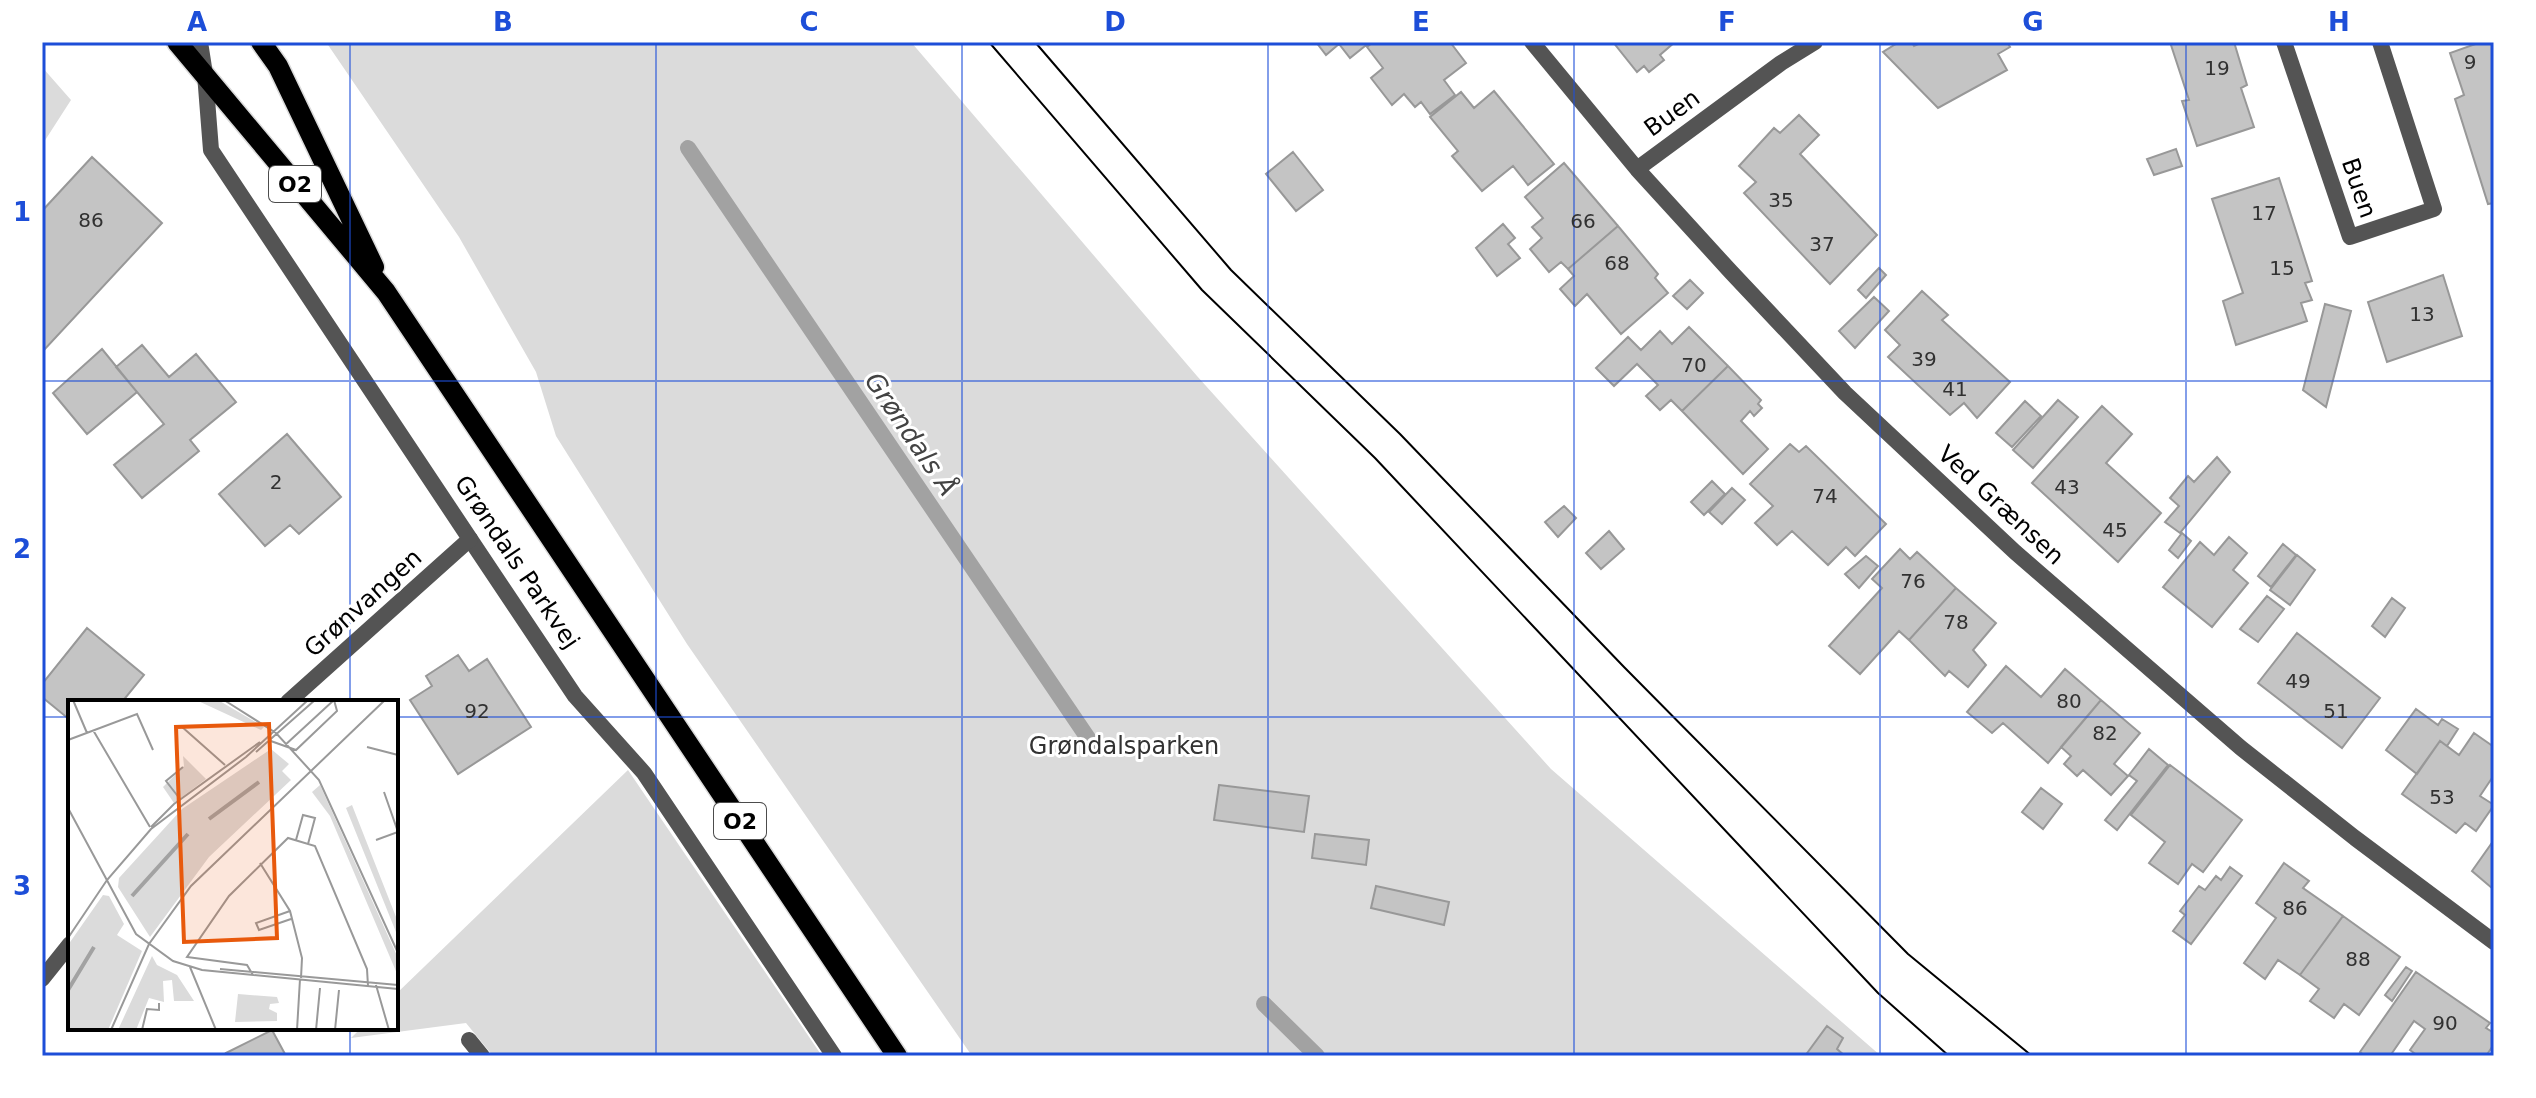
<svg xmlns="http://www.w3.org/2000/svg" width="2536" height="1098" viewBox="0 0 2536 1098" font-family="'DejaVu Sans',sans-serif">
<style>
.green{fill:#dbdbdb}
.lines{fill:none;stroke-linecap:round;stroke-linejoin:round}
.stream{stroke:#a2a2a2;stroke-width:16}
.building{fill:#c4c4c4;stroke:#989898;stroke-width:2}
.primary-casing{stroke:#dbdbdb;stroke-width:23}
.service{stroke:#545454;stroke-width:16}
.minor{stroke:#545454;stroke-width:16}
.primary{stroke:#000;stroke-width:20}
.tram{stroke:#000;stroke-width:2}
.grid{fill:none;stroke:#1d4ed8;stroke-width:2;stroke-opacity:0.55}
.labels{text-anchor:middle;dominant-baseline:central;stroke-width:6;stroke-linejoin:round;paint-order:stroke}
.number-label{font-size:20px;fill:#313131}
.shield{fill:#fff;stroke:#4c4c4c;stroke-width:2}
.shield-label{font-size:22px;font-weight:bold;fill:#000}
.street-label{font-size:24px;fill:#000;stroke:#fff}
.park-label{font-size:24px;fill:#323232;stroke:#fff}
.water-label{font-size:26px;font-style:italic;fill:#434343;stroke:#fff}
.inset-river{fill:none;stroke:#a2a2a2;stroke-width:4}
.inset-road{fill:none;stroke:#999;stroke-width:2}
.view{fill:#e8590c;fill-opacity:0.15;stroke:#e8590c;stroke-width:4}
.inset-edge{fill:none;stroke:#000;stroke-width:4}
.neatline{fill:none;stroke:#1d4ed8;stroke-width:3}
.grid-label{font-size:26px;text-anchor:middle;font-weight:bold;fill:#1d4ed8}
</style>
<rect width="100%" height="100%" fill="#fff"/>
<path class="green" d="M326,42H911L1197,376L1551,769L1881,1056H972L687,644L556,436L536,372L459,237Z
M42,67L71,100L42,145Z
M628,770L822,1056H493L466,1023L351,1038L361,1028H396V994Z"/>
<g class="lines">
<path class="stream" d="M688,148L1094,747
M1264,1004L1317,1056"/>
</g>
<path class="building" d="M1316,42H1370L1350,58L1339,44L1326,55Z
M1373,42H1450L1466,63L1444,80L1455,95L1430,114L1421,102L1415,107L1404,94L1392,105L1371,78L1383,68L1367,47Z
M1613,42H1675L1660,55L1664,60L1649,72L1644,66L1637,72Z
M1899,42H1912L1914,46L1923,42H2007L2010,47L1998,54L2007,70L1938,108L1883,52Z
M2170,42H2234L2247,85L2241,88L2254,127L2197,146L2182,101L2189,100Z
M2481,42H2494V203L2488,204L2455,99L2464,95L2450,53Z
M1494,91L1554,164L1528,185L1513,166L1482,191L1452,156L1458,151L1430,117L1461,92L1474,108Z
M1799,115L1819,135L1800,154L1877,235L1830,284L1744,193L1756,182L1739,166L1774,128L1780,133Z
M2176,149L2182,166L2154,175L2147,159Z
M1293,152L1323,190L1296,211L1266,174Z
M92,157L162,223L44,350L42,211Z
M1564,163L1618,226L1568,269L1561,262L1549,272L1530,249L1542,238L1532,227L1543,218L1525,197Z
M2279,178L2312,281L2305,283L2312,300L2301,303L2307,321L2236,345L2223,301L2243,293L2212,199Z
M1503,224L1515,238L1508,244L1520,258L1497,276L1476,248Z
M1618,226L1658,274L1655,278L1668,293L1621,334L1587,294L1575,306L1560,289L1574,276L1568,269Z
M1879,268L1886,275L1866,298L1858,290Z
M2443,275L2462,336L2387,362L2368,302Z
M1690,280L1703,293L1687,309L1673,296Z
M1922,291L1948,315L1942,320L2010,382L1977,418L1964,403L1950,415L1888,357L1900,345L1885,330Z
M1874,297L1889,311L1855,348L1839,331Z
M2325,304L2351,311L2326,407L2303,390Z
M1689,327L1728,366L1682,411L1671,400L1660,410L1646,396L1658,385L1637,364L1614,386L1596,368L1628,337L1641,350L1660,331L1672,344Z
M142,345L169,377L196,354L236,402L190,440L199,451L142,498L114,465L164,424L116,367Z
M102,349L137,392L87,434L53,393Z
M1728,366L1761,400L1758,404L1762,408L1754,416L1750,411L1741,421L1768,449L1743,474L1682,411Z
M2058,400L2078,417L2033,468L2013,450Z
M2025,401L2041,416L2012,447L1996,433Z
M2102,406L2132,434L2106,463L2161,513L2118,562L2032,483Z
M287,434L341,497L299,534L290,525L265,546L219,494Z
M1790,444L1799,452L1806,446L1886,524L1855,556L1846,547L1828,565L1792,531L1777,545L1755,523L1773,506L1750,484Z
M2217,457L2230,472L2180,533L2165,522L2179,506L2170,498L2188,476L2194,482Z
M1712,481L1725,494L1704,515L1691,502Z
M1732,488L1745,500L1722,524L1709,512Z
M1564,506L1576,518L1558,537L1545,522Z
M1609,531L1624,549L1601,569L1586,553Z
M2182,533L2191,541L2178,558L2169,550Z
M2229,537L2247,553L2233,570L2248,583L2212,627L2163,587L2200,542L2214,555Z
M2283,544L2296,555L2271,587L2258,576Z
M1900,549L1910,559L1917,552L1956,588L1909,640L1899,631L1860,674L1829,646L1882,588L1872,579Z
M2297,555L2315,570L2290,605L2270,590Z
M1866,556L1878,566L1859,588L1845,574Z
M1956,588L1996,623L1973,650L1986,665L1968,687L1949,671L1945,676L1909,640Z
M2267,596L2284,609L2258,642L2240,629Z
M2392,598L2405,608L2385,637L2372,626Z
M87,628L144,675L122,702H70V720L42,697V684Z
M2297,633L2380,698L2342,748L2258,683Z
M458,655L469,671L487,659L531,727L458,774L410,700L432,686L426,676Z
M2006,666L2041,697L2065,669L2101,700L2048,763L2003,723L1992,733L1967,712Z
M2101,700L2140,733L2114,764L2128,776L2111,795L2083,770L2077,776L2064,764L2071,756L2061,747Z
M2416,709L2438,725L2442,719L2458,729L2447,746L2440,741L2417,774L2386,750Z
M2474,733L2494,747V775L2480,796L2494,805L2476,831L2465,823L2456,833L2402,794L2440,741L2459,755Z
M2149,749L2168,765L2117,830L2105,820L2137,781L2129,775Z
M2170,765L2242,820L2203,872L2192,864L2178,884L2149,863L2165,842L2131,815Z
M1219,785L1309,796L1304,832L1214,820Z
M2041,788L2062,804L2043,829L2022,812Z
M1315,834L1369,840L1366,865L1312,858Z
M2494,840V888L2493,889L2472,871Z
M2284,863L2309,881L2303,888L2343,916L2300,975L2278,960L2265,979L2244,963L2276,918L2256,903Z
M2230,867L2242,876L2191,944L2173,931L2185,915L2180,911L2199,886L2205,890L2216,876L2221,880Z
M1376,886L1449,902L1444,925L1371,908Z
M2343,916L2400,957L2359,1015L2344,1004L2334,1018L2310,1001L2319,989L2300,975Z
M2406,967L2412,971L2392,1001L2385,995Z
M2416,972L2490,1023L2486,1028L2494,1033V1044L2486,1056H2418L2410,1050L2425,1029L2414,1021L2390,1056H2365L2360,1052Z
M1827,1026L1843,1038L1837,1049L1845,1056H1805Z
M272,1030L285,1054L280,1056H228L226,1053Z"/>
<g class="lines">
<g class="primary-casing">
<path id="primary" d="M177,42L386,292L897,1056
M261,42L278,66L374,267"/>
</g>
<path class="service" d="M200,42L205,74
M470,539L575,696L644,773L834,1056"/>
<path class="minor" d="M1532,42L1637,169L1731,272L1845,393L2015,552L2241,748L2355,838L2494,942
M2284,42L2350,237L2434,209L2380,42
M205,74L211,150L470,539L288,702
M1637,169L1781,63L1815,42
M42,979L70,944
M469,1040L482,1056"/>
<use href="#primary" class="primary"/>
<path class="tram" d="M989,42L1202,290L1375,458L1878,993L1949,1056
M1035,42L1231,270L1400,434L1624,667L1908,954L2032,1056"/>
</g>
<path class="grid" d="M350,42V702M656,42V1056M962,42V1056M1268,42V1056M1574,42V1056M1880,42V1056M2186,42V1056M42,381H2494M42,717H70M396,717H2494M350,1028V1056"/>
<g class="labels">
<g class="number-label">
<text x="2470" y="62">9</text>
<text x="2217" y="68">19</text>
<text x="1781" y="200">35</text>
<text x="2264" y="213">17</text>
<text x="91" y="220">86</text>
<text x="1583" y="221">66</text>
<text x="1822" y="244">37</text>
<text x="1617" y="263">68</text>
<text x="2282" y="268">15</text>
<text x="2422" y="314">13</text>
<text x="1924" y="359">39</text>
<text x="1694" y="365">70</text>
<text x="1955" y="389">41</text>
<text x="276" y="482">2</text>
<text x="2067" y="487">43</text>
<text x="1825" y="496">74</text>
<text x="2115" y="530">45</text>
<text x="1913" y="581">76</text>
<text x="1956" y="622">78</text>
<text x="2298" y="681">49</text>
<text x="2069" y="701">80</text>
<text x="477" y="711">92</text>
<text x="2336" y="711">51</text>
<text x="2105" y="733">82</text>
<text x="2442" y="797">53</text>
<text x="2295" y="908">86</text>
<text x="2358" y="959">88</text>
<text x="2445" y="1023">90</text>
</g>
<g class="shield">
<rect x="269" y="166" width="52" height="36" rx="6"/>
<rect x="714" y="803" width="52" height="36" rx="6"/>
</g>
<g class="shield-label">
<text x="295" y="184">O2</text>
<text x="740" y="821">O2</text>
</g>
<g class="street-label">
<text transform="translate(1672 113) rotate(-36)">Buen</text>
<text transform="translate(2359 188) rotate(71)">Buen</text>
<text transform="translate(2001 505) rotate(43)">Ved Grænsen</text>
<text transform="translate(517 562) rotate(56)">Grøndals Parkvej</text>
<text transform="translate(363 603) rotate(-42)">Grønvangen</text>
</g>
<g class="park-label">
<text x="1124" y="746">Grøndalsparken</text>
</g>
<g class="water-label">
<text transform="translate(911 434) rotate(56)">Grøndals Å</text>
</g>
</g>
<g transform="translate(68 700)">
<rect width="330" height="330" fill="#fff"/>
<path d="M128,0H150L196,27L193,30ZM203,49L221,64L214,71L223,80L141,157L82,237L50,187L51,178L114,109ZM115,56L138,79L106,103L95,87L116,66ZM252,85L330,258V276L262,116L244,92ZM284,105L330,222V237L278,108ZM35,195L41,196L56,224L49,235L74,251L40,330H0V245ZM84,256L89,265L109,275L126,301H106L104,280L95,281L96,302L81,298L68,330H50ZM170,294L209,297L211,303L202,304L201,309L209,313V321L167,322Z" fill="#dbdbdb"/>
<path class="inset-river" d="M141,119L191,82M64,196L120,134M0,290L26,247"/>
<path class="inset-road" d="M5,0L19,33M156,0L208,33L251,80L330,253M113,26L157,65M25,30L82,127M0,40L69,14L85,50M200,40L228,50L269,11L266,0M216,46L266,0M299,47L330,55M188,52L247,0M112,99L98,81L115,67M0,108L68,234L105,261L134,270L330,289M83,127L106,104L192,42M228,140L235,115L247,118L240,144M308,140L330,132L316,92M192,163L222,211L234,258L233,278M222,211L188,223L191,230L223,219M0,238L39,180L83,129L178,57L240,0M122,267L148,330M152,269L330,285M185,275L179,265L119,257L161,196L220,138L247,146L299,269L300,286M308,285L321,330M43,330L81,244L123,186L317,0M74,330L79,309L91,310V303M229,330L232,279M248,330L252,288M267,330L271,290"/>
<path class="view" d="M201,24L209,238L116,242L108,27Z"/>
<rect width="330" height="330" class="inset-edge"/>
</g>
<rect width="2536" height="1098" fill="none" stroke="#ffffff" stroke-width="88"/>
<rect x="44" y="44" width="2448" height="1010" class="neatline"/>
<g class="grid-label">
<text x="197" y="31">A</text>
<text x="503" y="31">B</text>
<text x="809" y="31">C</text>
<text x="1115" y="31">D</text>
<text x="1421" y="31">E</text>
<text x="1727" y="31">F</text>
<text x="2033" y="31">G</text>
<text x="2339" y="31">H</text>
<text x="22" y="221">1</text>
<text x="22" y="558">2</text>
<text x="22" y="895">3</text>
</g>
</svg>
